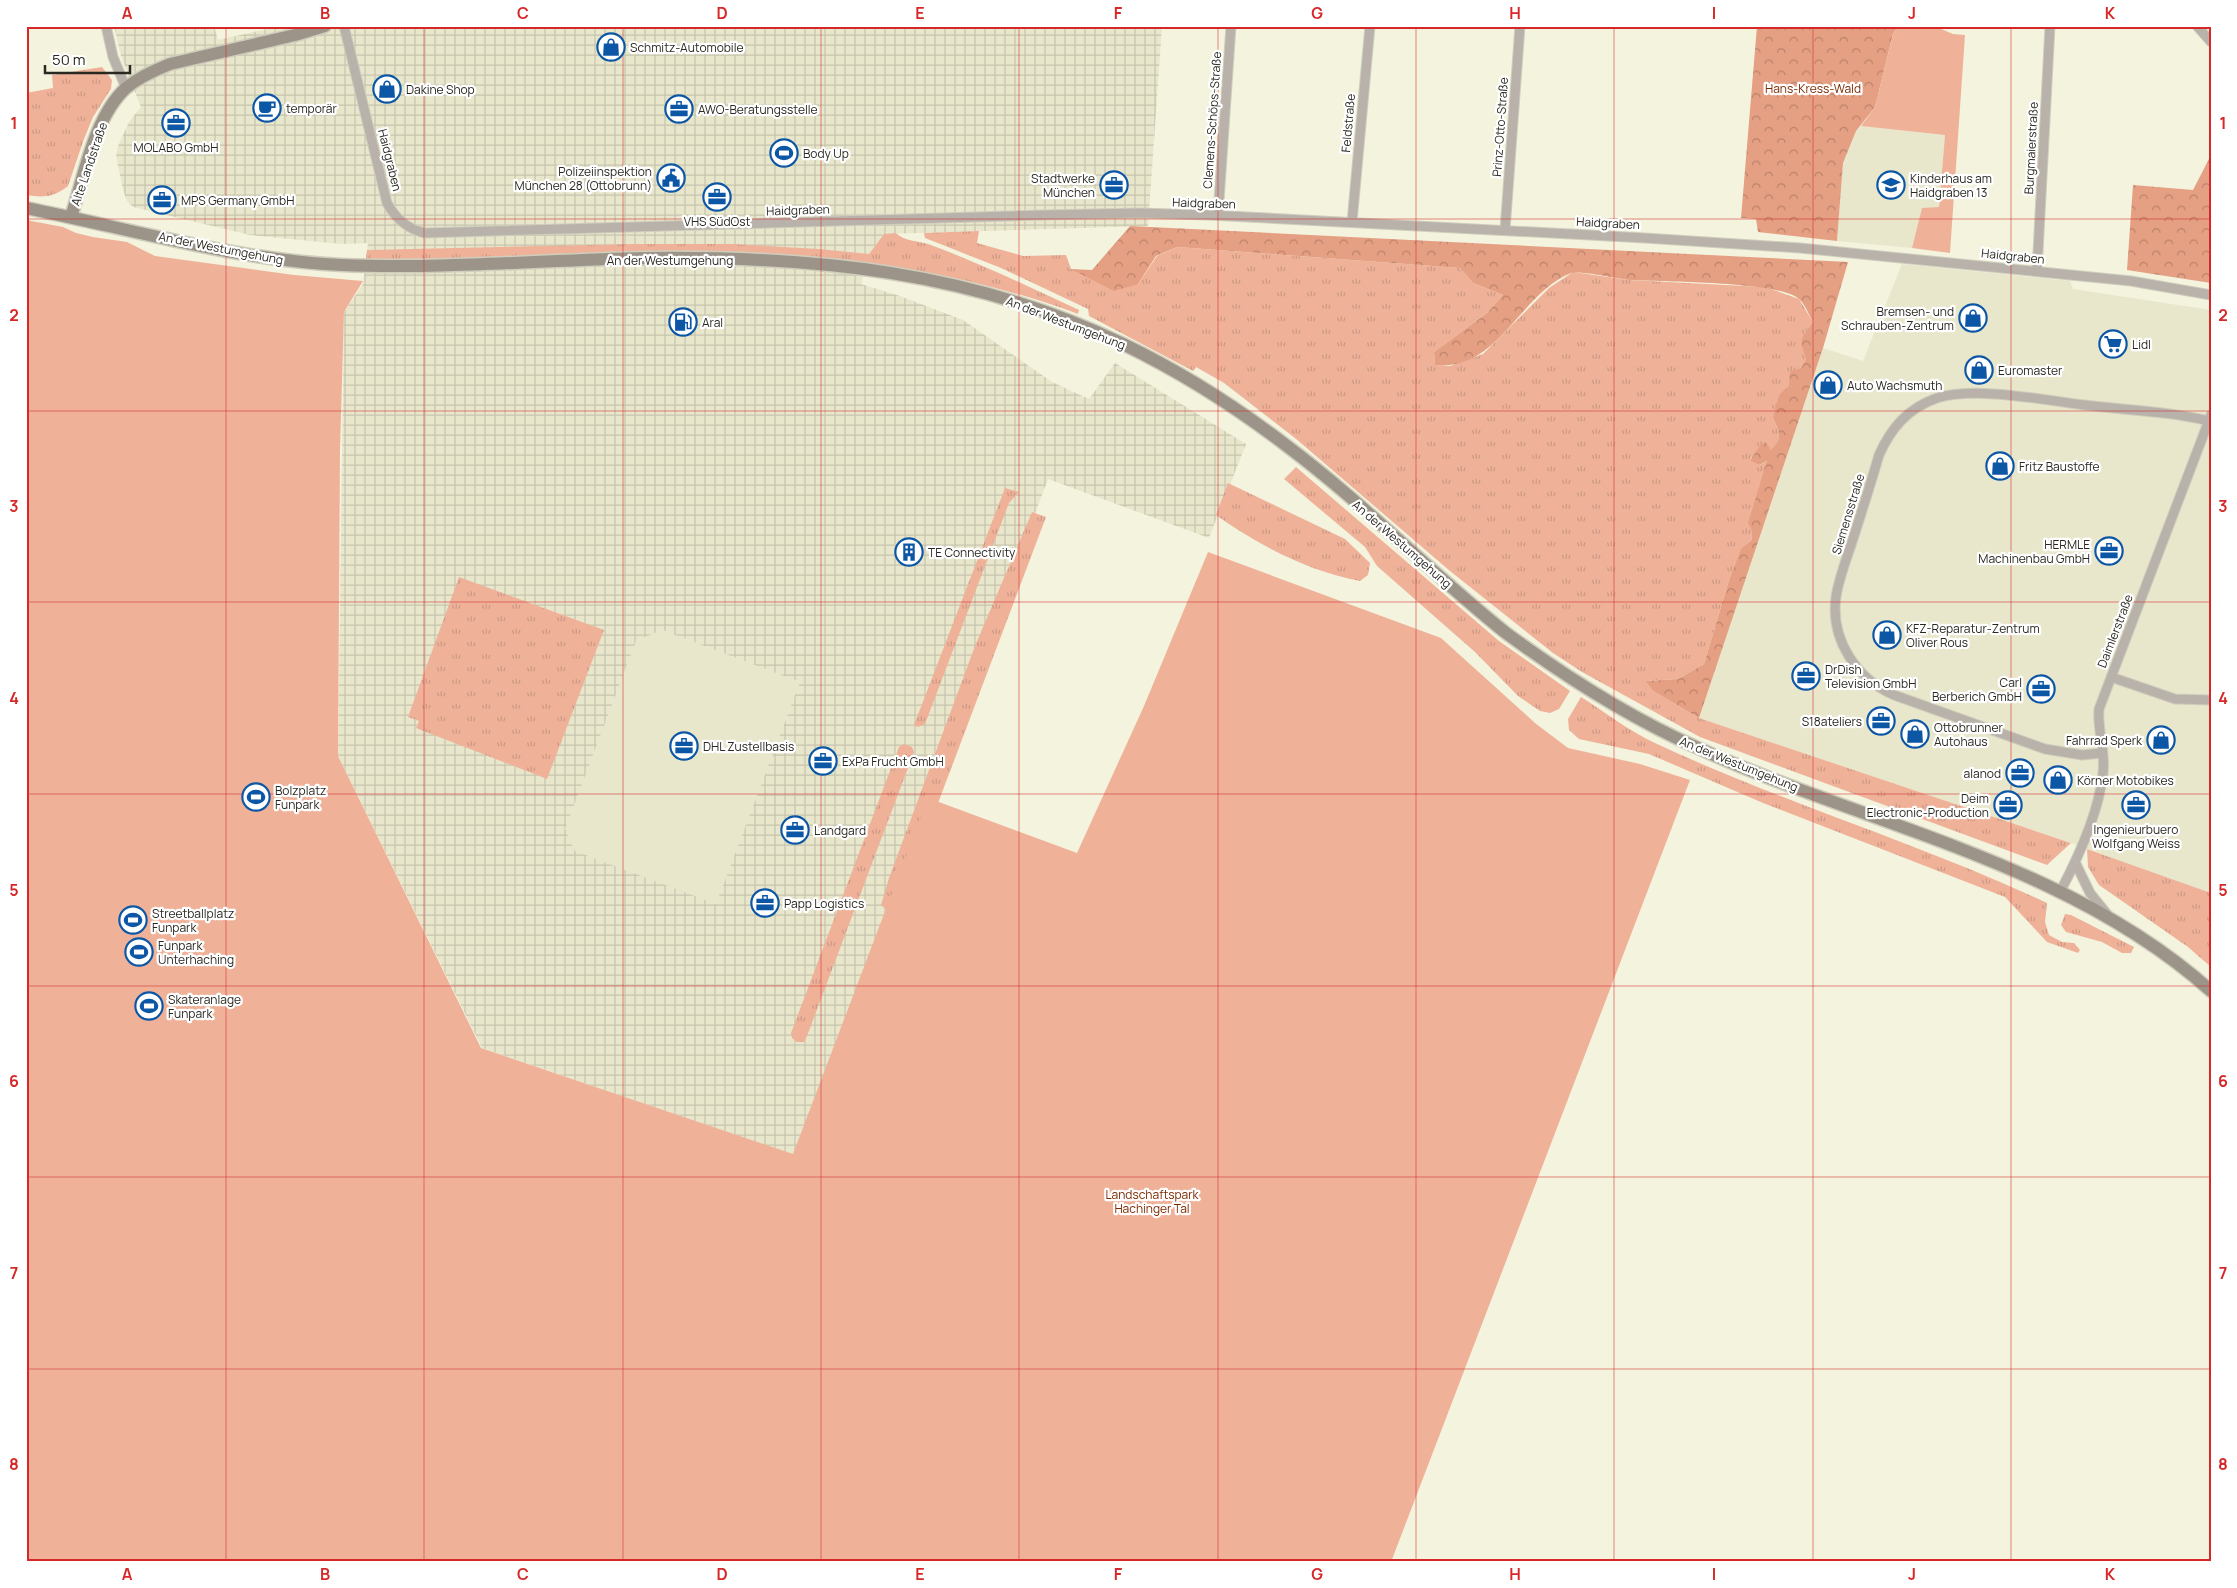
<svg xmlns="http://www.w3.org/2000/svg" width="2237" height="1588" viewBox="0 0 2237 1588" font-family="Manrope,sans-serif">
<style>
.built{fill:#e8e6cb}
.industrial{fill:url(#industrial-grid);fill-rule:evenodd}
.grass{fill:url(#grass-tufts)}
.forest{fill:url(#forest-crowns)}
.park{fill:#efb299}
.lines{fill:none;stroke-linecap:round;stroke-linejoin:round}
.minor-casing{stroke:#cfcebc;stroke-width:11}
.secondary-casing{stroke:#cfcebc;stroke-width:15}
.minor{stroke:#b8b2ab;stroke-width:9}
.secondary{stroke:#9c9489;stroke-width:12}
.grid{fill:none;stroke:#d62828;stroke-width:1;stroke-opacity:0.55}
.labels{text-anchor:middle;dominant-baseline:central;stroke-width:4.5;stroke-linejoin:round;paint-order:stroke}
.poi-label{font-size:12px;fill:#292821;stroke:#fff;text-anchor:start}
.park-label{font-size:12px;fill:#7b2a00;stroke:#fff}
.street-label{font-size:12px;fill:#292821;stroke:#fff}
.neatline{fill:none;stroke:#d62828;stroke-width:2}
.grid-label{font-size:16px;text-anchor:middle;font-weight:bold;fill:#d62828}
</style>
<defs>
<pattern id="industrial-grid" width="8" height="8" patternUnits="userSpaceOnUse" patternTransform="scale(1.25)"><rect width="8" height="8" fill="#e8e6cb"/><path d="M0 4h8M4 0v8" fill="none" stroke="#c7c5ae"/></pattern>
<pattern id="grass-tufts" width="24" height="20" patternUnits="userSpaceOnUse" patternTransform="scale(1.25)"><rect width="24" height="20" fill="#efb299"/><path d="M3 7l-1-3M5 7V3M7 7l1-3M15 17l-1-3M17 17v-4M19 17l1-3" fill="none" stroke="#cd9984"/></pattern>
<pattern id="forest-crowns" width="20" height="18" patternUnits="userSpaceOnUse" patternTransform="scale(1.25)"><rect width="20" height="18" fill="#e59f83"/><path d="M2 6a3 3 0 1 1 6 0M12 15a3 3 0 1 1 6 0" fill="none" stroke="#ba826b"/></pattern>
</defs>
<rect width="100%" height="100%" fill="#f4f3de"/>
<path class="built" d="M1861,126L1945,135L1939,208L1922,209L1912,248L1837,241L1843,163L1856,131Z
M1902,264L2070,281L2073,289L2211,310V893L2071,843L1699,718L1823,348L1863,361Z
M662,630L800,682L716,905L574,851L564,830L636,641Z"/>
<path class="industrial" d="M114,26H214L218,40L280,26H1162L1148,226L884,234L869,254L861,284L900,296L963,320L1052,382L1089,399L1115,363L1246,444L1209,538L1048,479L794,1155L482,1048L338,756L344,312L363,284L368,243L342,244L250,235L133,207L127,201L123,190L116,156L118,146L129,122L141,107L121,56ZM604,630L416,728L419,721L409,717ZM662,630L800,682L716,904L575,851L565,829L636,641Z"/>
<path class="grass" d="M102,67L112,80L111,89L93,117L84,139L68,186C54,197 44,198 26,195V93L53,88L52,75Z
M979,231L977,243L1023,256L1066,255L1071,269L1138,284L1157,256L1177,247L1460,268L1473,283L1503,295L1487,313L1434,352L1435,365L1450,366L1483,354L1549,288L1573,272L1629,280L1765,287L1799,299L1813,322L1804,334L1806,359L1773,418C1779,432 1783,439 1771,451L1765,441L1750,459L1759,465L1768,461L1751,528L1752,540L1741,548L1729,580L1704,664L1678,679L1645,681L1653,691L1699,718L2071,843L2047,865L1700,737L1582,672L1553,653L1450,571L1295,438L1224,383L1196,367L1193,371L1089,316L1088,309L1001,268L925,238L924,233Z
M896,233C904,241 918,241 928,244C980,263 1029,287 1079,310L1078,314C843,226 609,261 366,259L367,250L635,244H732L819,249L869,254L884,234Z
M1296,467L1499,641L1570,691L1559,709L1550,713L1540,711L1518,696L1475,652L1377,566L1365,547L1284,479Z
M1228,483L1345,539L1370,563L1368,575L1360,581C1308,571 1258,545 1216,515Z
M1005,488L1019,492L1009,503L925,724L918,727L914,725Z
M1032,512L1046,517L895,917L881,905L889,878L975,646Z
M459,577L604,630L547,779L416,728L419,721L408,717Z
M1581,697C1605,712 1629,731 1655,743C1783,803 1919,843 2047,903L2045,922L2049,935L2062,942L2074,943L2080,950L2078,953L2047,942L2005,897L1763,803L1649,754L1579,739L1569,730L1568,719Z
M904,744L912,747L914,752L807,1036L804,1042H797L792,1038L791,1033L899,747Z
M2087,849L2211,893V967L2188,947L2099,885L2088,867Z
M2065,914L2071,915L2134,947L2131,953H2122L2102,942L2066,932L2061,925Z"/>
<path class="forest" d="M1757,26H1901L1897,28L1893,34L1875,107L1856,131L1843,163L1837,241L1758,232L1756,219L1741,218Z
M2211,155V283L2127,270L2133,185L2193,190Z
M1130,226L1848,262L1823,348L1699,718L1653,691L1645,681L1678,679L1704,664L1729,580L1741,548L1752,540L1751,528L1748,523L1767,461L1759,465L1750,460L1759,447L1765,441L1771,450C1783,439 1779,431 1773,418L1779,395L1789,386L1790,372L1801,368L1806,359C1799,338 1800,339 1813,322C1809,315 1805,304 1799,299C1779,281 1663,282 1631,280C1619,279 1579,270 1571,273C1520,293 1498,372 1435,365L1434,352L1487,313L1503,295L1473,283L1460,268L1177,247L1156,256L1138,284L1114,291L1071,269L1092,270Z"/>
<path class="park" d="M1901,26H1934L1953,34L1965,35L1950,253L1912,248L1922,208L1939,207L1945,135L1861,126L1875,107L1893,34L1897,28Z
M26,220L63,227L76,233L93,237L127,242L155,256L294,275L363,281L344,312L340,449L338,756L481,1048L793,1154L928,798L1077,853L1144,706L1208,552L1441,638L1535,723L1568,748L1640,764L1690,780L1391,1562H26Z"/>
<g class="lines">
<g class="minor-casing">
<path id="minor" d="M106,26L113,57L126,88
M344,26L387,203C396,219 407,229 425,233L1044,215L1139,213L1209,215L1645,238L1800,248L2131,281L2211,295
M2197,26L2211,42
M1218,215L1231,26
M1352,222L1370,26
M1505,230L1520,26
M2037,271L2050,26
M2111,677L2175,699L2211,700
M2102,753L2082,755L2045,749L1894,695C1857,679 1830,640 1836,597C1839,577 1847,558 1853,539C1862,511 1871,483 1879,455C1891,428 1908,408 1937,398C1975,386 2043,400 2084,405C2125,410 2168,411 2209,421
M2075,862L2090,893L2107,914
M2060,892C2078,858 2099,812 2103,773C2106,752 2097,730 2099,709L2211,415"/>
</g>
<g class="secondary-casing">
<path id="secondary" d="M26,208C131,229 235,260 342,265C443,269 545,260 646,258C813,256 971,271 1123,344C1181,372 1236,407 1287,446C1363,503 1431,573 1506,633C1566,677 1630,718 1698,748C1869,826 2067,862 2211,991
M71,217C84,177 94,117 126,88C139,77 155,70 170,64L295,35L325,26"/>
</g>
<use href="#minor" class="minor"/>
<use href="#secondary" class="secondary"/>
</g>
<path class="grid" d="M226,26V1562M424,26V1562M623,26V1562M821,26V1562M1019,26V1562M1218,26V1562M1416,26V1562M1614,26V1562M1813,26V1562M2011,26V1562M26,219H2211M26,411H2211M26,602H2211M26,794H2211M26,986H2211M26,1177H2211M26,1369H2211"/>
<defs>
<g id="shop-ring" transform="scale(1.4375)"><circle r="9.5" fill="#fff" stroke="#0c56a6" stroke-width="1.5"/><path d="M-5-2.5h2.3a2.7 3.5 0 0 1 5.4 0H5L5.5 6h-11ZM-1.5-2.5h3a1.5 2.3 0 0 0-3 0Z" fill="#0c56a6"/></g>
<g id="cafe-ring" transform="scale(1.4375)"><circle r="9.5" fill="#fff" stroke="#0c56a6" stroke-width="1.5"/><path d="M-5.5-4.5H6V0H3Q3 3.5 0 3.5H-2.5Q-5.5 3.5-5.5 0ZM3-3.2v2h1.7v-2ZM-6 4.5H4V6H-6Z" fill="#0c56a6"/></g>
<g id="office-ring" transform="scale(1.4375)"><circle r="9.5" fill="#fff" stroke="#0c56a6" stroke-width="1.5"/><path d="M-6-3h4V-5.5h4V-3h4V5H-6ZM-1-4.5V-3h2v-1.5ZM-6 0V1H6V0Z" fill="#0c56a6"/></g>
<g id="stadium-ring" transform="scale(1.4375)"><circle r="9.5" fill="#fff" stroke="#0c56a6" stroke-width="1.5"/><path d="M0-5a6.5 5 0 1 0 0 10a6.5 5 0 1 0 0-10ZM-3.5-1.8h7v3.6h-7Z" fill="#0c56a6"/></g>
<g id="civic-ring" transform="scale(1.4375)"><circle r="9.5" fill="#fff" stroke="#0c56a6" stroke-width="1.5"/><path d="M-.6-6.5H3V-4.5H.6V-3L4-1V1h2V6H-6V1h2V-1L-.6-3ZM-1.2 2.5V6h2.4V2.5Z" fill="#0c56a6"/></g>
<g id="school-ring" transform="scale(1.4375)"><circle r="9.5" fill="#fff" stroke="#0c56a6" stroke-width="1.5"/><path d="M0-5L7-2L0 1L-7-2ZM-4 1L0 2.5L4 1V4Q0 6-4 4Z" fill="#0c56a6"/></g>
<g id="fuel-ring" transform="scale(1.4375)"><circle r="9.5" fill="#fff" stroke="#0c56a6" stroke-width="1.5"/><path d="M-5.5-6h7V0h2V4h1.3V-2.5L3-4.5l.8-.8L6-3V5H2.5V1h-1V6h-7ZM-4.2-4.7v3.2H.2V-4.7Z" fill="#0c56a6"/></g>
<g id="supermarket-ring" transform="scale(1.4375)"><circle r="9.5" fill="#fff" stroke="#0c56a6" stroke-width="1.5"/><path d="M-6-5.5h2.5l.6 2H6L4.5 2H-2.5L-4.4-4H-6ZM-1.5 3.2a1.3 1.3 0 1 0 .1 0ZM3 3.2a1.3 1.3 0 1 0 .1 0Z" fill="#0c56a6"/></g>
<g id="building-ring" transform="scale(1.4375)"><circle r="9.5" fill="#fff" stroke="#0c56a6" stroke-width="1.5"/><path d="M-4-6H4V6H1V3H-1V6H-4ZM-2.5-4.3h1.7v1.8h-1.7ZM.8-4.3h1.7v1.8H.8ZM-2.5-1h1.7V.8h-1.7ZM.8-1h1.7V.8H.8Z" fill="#0c56a6"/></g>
</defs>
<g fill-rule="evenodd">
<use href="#shop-ring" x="611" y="47"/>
<use href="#shop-ring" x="387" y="89"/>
<use href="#cafe-ring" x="267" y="108"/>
<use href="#office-ring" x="679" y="109"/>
<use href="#office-ring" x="176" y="123"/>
<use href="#stadium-ring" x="784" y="153"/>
<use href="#civic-ring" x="671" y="178"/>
<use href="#office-ring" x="1114" y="185"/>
<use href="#school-ring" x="1891" y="185"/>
<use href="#office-ring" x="717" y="197"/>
<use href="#office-ring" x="162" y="200"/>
<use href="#shop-ring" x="1973" y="318"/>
<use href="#fuel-ring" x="683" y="322"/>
<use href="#supermarket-ring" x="2113" y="344"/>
<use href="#shop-ring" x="1979" y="370"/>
<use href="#shop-ring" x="1828" y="385"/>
<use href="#shop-ring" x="2000" y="466"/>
<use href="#office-ring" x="2109" y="551"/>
<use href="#building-ring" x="909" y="552"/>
<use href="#shop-ring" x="1887" y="635"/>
<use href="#office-ring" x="1806" y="676"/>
<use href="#office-ring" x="2041" y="689"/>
<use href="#office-ring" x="1881" y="721"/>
<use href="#shop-ring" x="1915" y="734"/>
<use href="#shop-ring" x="2161" y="740"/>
<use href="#office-ring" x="684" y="746"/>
<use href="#office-ring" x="823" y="761"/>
<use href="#office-ring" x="2020" y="773"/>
<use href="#shop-ring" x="2058" y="780"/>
<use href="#stadium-ring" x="256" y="797"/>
<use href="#office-ring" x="2008" y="805"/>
<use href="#office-ring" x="2136" y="805"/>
<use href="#office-ring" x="795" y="830"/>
<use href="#office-ring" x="765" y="903"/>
<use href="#stadium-ring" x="133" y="920"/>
<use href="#stadium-ring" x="139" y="952"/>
<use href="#stadium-ring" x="149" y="1006"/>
</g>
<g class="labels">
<g class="poi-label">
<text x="630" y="47">Schmitz-Automobile</text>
<text x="406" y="89">Dakine Shop</text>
<text x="286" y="108">temporär</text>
<text x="698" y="109">AWO-Beratungsstelle</text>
<text x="176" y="147" text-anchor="middle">MOLABO GmbH</text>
<text x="803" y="153">Body Up</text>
<text x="652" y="171" text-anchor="end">Polizeiinspektion<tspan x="652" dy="14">München 28 (Ottobrunn)</tspan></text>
<text x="1095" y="178" text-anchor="end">Stadtwerke<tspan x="1095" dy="14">München</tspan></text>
<text x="1910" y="178">Kinderhaus am<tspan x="1910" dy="14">Haidgraben 13</tspan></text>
<text x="181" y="200">MPS Germany GmbH</text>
<text x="717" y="221" text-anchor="middle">VHS SüdOst</text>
<text x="1954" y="311" text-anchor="end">Bremsen- und<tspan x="1954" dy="14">Schrauben-Zentrum</tspan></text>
<text x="702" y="322">Aral</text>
<text x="2132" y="344">Lidl</text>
<text x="1998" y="370">Euromaster</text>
<text x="1847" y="385">Auto Wachsmuth</text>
<text x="2019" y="466">Fritz Baustoffe</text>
<text x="2090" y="544" text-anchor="end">HERMLE<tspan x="2090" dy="14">Machinenbau GmbH</tspan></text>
<text x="928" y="552">TE Connectivity</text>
<text x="1906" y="628">KFZ-Reparatur-Zentrum<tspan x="1906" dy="14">Oliver Rous</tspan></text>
<text x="1825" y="669">DrDish<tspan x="1825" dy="14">Television GmbH</tspan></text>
<text x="2022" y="682" text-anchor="end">Carl<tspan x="2022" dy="14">Berberich GmbH</tspan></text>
<text x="1862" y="721" text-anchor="end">S18ateliers</text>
<text x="1934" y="727">Ottobrunner<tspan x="1934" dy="14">Autohaus</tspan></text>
<text x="2142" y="740" text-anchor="end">Fahrrad Sperk</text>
<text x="703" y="746">DHL Zustellbasis</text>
<text x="842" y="761">ExPa Frucht GmbH</text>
<text x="2001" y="773" text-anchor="end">alanod</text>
<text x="2077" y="780">Körner Motobikes</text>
<text x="275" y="790">Bolzplatz<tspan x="275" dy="14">Funpark</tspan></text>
<text x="1989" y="798" text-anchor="end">Deim<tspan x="1989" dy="14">Electronic-Production</tspan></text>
<text x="2136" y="829" text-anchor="middle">Ingenieurbuero<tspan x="2136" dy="14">Wolfgang Weiss</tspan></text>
<text x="814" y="830">Landgard</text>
<text x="784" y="903">Papp Logistics</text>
<text x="152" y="913">Streetballplatz<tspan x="152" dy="14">Funpark</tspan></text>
<text x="158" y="945">Funpark<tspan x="158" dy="14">Unterhaching</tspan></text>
<text x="168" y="999">Skateranlage<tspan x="168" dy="14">Funpark</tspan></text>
</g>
<g class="park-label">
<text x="1813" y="88">Hans-Kress-Wald</text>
<text x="1152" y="1194">Landschaftspark<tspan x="1152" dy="14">Hachinger Tal</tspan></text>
</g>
<g class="street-label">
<text transform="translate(1212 120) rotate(-86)">Clemens-Schöps-Straße</text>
<text transform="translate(1348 123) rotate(-85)">Feldstraße</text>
<text transform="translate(1500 127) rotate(-86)">Prinz-Otto-Straße</text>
<text transform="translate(2031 148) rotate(-87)">Burgmaierstraße</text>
<text transform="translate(390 160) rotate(76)">Haidgraben</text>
<text transform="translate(89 164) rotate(-71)">Alte Landstraße</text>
<text transform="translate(1204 203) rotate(2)">Haidgraben</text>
<text transform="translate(798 210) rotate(-2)">Haidgraben</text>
<text transform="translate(1608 223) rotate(3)">Haidgraben</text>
<text transform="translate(221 248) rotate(11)">An der Westumgehung</text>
<text transform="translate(2013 256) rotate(6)">Haidgraben</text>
<text x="670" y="260">An der Westumgehung</text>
<text transform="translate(1066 323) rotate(21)">An der Westumgehung</text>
<text transform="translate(1848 514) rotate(-73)">Siemensstraße</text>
<text transform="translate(1402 544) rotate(41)">An der Westumgehung</text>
<text transform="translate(2115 631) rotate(-69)">Daimlerstraße</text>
<text transform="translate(1739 764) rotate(22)">An der Westumgehung</text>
</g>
</g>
<rect width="2237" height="1588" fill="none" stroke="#ffffff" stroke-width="55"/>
<path d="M45 65v8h85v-8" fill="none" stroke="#292821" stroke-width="2.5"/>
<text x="52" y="65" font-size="15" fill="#292821" stroke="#ffffff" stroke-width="4" paint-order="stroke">50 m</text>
<rect x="28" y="28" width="2182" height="1532" class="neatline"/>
<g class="grid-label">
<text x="127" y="19">A</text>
<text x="325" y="19">B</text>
<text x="523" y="19">C</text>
<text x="722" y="19">D</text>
<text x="920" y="19">E</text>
<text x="1118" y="19">F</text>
<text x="1317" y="19">G</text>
<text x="1515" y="19">H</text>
<text x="1714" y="19">I</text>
<text x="1912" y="19">J</text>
<text x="2110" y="19">K</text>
<text x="14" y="129">1</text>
<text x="2223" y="129">1</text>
<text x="14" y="321">2</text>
<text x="2223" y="321">2</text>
<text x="14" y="512">3</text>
<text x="2223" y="512">3</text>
<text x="14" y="704">4</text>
<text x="2223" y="704">4</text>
<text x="14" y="896">5</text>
<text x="2223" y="896">5</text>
<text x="14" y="1087">6</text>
<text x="2223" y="1087">6</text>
<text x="14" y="1279">7</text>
<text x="2223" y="1279">7</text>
<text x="14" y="1470">8</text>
<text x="2223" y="1470">8</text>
<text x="127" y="1580">A</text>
<text x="325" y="1580">B</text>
<text x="523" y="1580">C</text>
<text x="722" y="1580">D</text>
<text x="920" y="1580">E</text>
<text x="1118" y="1580">F</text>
<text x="1317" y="1580">G</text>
<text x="1515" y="1580">H</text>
<text x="1714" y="1580">I</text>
<text x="1912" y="1580">J</text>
<text x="2110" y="1580">K</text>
</g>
</svg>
